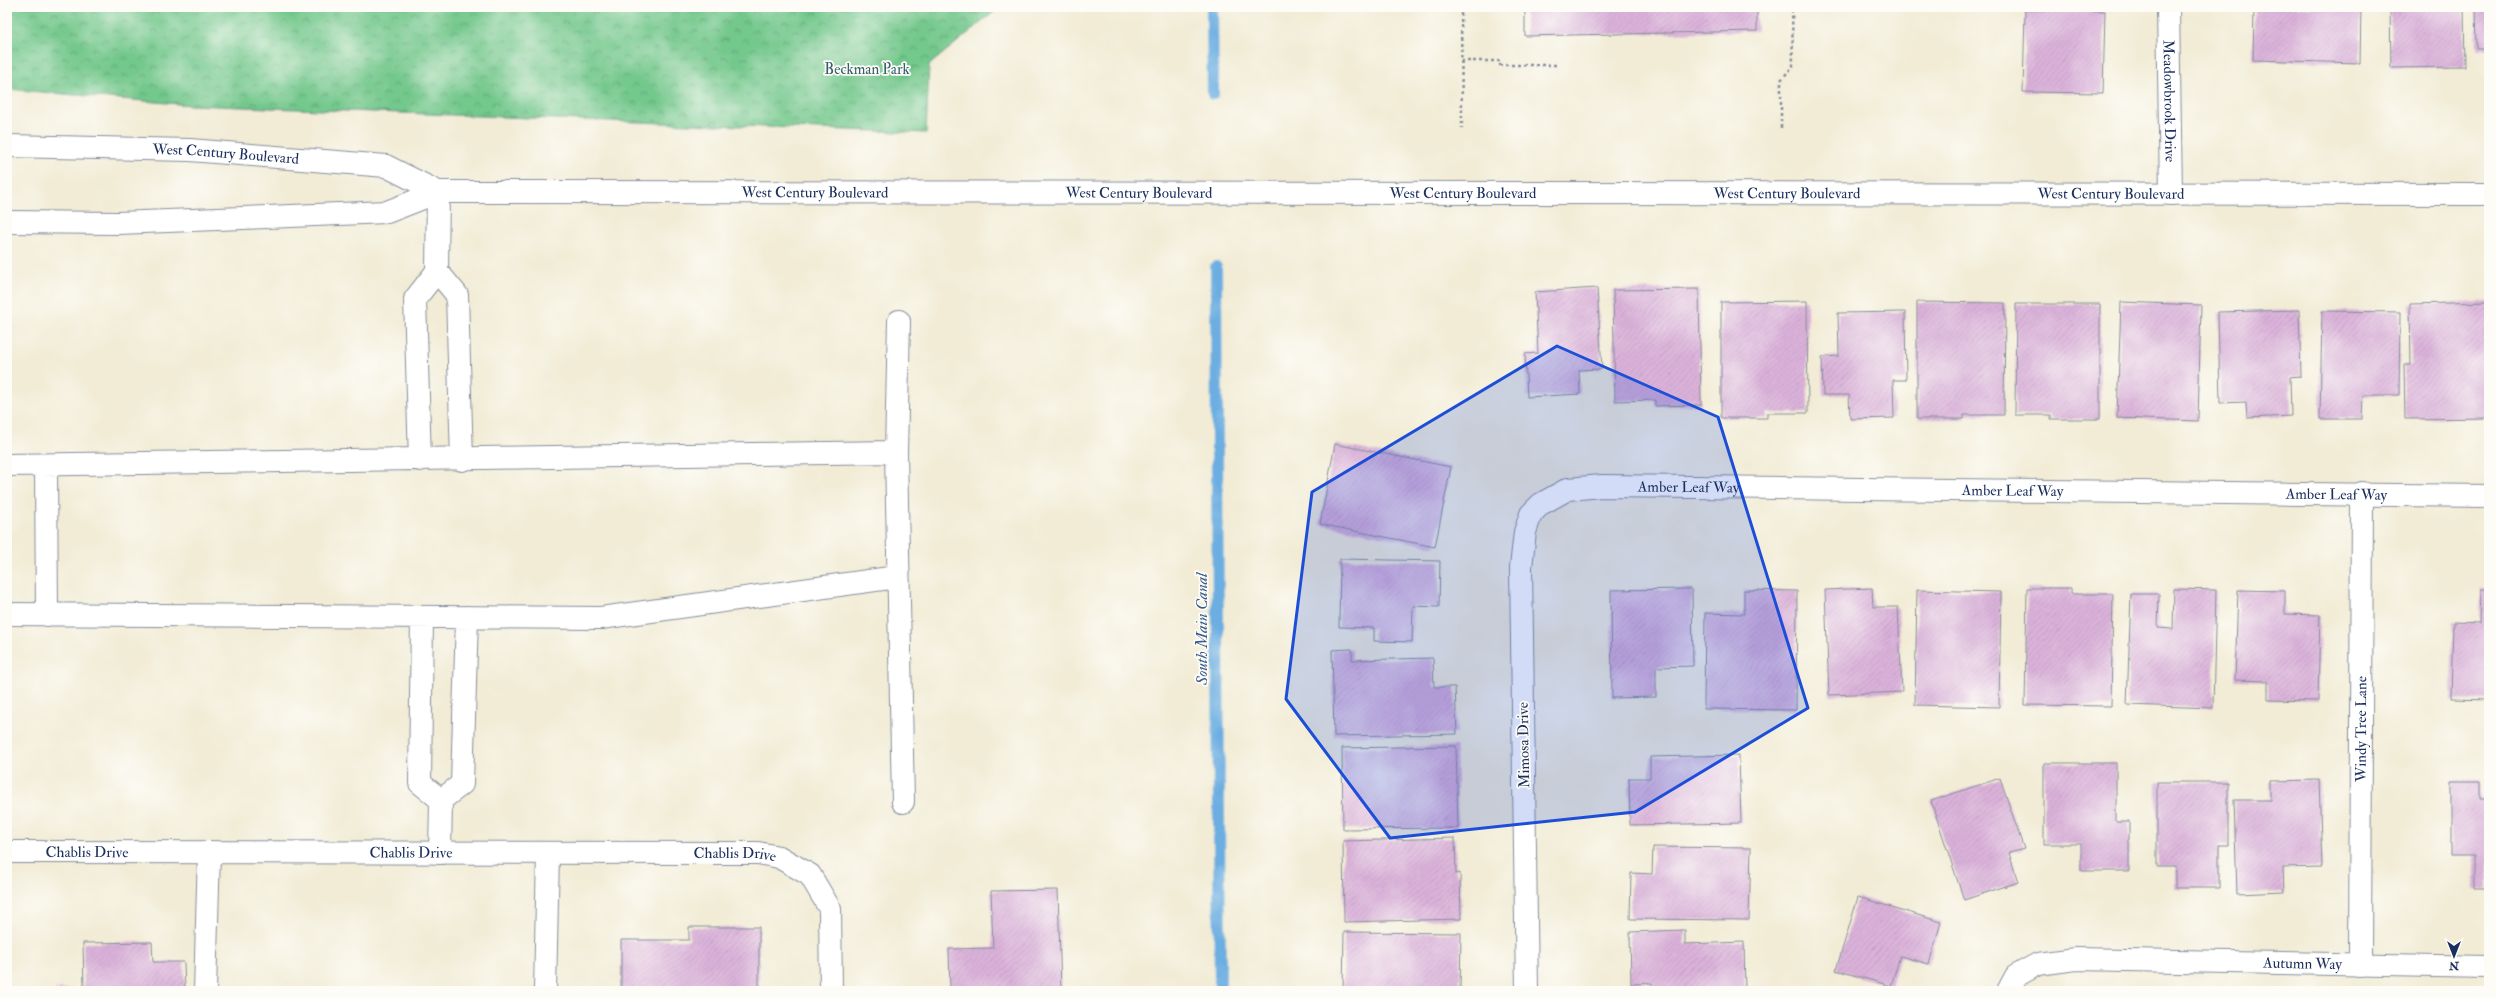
<svg xmlns="http://www.w3.org/2000/svg" width="2496" height="998" viewBox="0 0 2496 998" font-family="'IM FELL Double Pica',serif">
<style>
.park{fill:url(#park-crowns);stroke:#477c75}
.lines{fill:none;stroke-linecap:round;stroke-linejoin:round}
.stream{stroke:#6caee1;stroke-width:12}
.building{fill:url(#building-hatch)}
.lane-casing{stroke:#868e9a;stroke-width:24}
.street-casing{stroke:#868e9a;stroke-width:24}
.secondary-casing{stroke:#868e9a;stroke-width:24}
.path{stroke:#868e9a;stroke-width:2.5;stroke-dasharray:3 3;stroke-linecap:butt}
.lane{stroke:#fff;stroke-width:22}
.street{stroke:#fff;stroke-width:22}
.secondary{stroke:#fff;stroke-width:22}
.marked{fill:#1d4ed8;fill-opacity:0.2;stroke:#1d4ed8;stroke-width:3;stroke-linejoin:round}
.labels{text-anchor:middle;dominant-baseline:central;stroke-width:3.5;stroke-linejoin:round;paint-order:stroke}
.park-label{font-size:15px;fill:#355d6c;stroke:#fdfcf7}
.street-label{font-size:15px;fill:#1b2f5e;stroke:#fdfcf7}
.water-label{font-size:16px;font-style:italic;fill:#375b8c;stroke:#fdfcf7}
</style>
<defs>
<pattern id="park-crowns" width="20" height="18" patternUnits="userSpaceOnUse"><rect width="20" height="18" fill="#73c88c"/><path d="M2 6a3 3 0 1 1 6 0M12 15a3 3 0 1 1 6 0" fill="none" stroke="#5ea376"/></pattern>
<pattern id="building-hatch" width="6" height="6" patternUnits="userSpaceOnUse"><rect width="6" height="6" fill="#dbb2da"/><path d="M-1 1l2-2M0 6l6-6M5 7l2-2" fill="none" stroke="#bb99be"/></pattern>
</defs>
<rect width="100%" height="100%" fill="#fdfcf7"/>
<filter id="ink" filterUnits="userSpaceOnUse"><feTurbulence type="fractalNoise" baseFrequency=".025" numOctaves="2"/><feDisplacementMap in="SourceGraphic" scale="8" xChannelSelector="R" yChannelSelector="G"/><feConvolveMatrix kernelMatrix="1 2 1 2 8 2 1 2 1" color-interpolation-filters="sRGB"/></filter>
<filter id="wash" filterUnits="userSpaceOnUse"><feTurbulence type="fractalNoise" baseFrequency=".012" numOctaves="4" result="noise"/><feDisplacementMap in="SourceGraphic" scale="16" xChannelSelector="R" yChannelSelector="G"/><feGaussianBlur stdDeviation="0.9" result="paint"/><feColorMatrix in="noise" values="0 0 0 0 0 0 0 0 0 0 0 0 0 0 0 0 0 1.4 0 .05"/><feComposite in="paint" operator="in"/></filter>
<g filter="url(#wash)">
<rect width="100%" height="100%" fill="#f2ecd6"/>
<path class="park" d="M7,7H1000L929,65L926,133L190,105L7,89Z"/>
<g class="lines">
<path class="stream" d="M1212,7L1213,94
M1216,267L1220,991"/>
</g>
<g id="blocks">
<path class="building" d="M1525,7H1757V31L1525,36Z
M2254,7H2361L2360,63L2253,60Z
M2390,7H2464L2465,67L2391,68Z
M2476,7H2489V49H2477Z
M2025,10L2105,11L2103,93L2023,92Z
M1597,288L1602,369L1579,370L1580,394L1527,397L1525,354L1538,353L1535,292Z
M1699,289L1701,405L1655,406V400L1615,401L1613,290Z
M1807,301L1808,413H1767V418H1721V302Z
M1917,302L2005,303L2004,415H1964V419H1917Z
M2121,302L2201,305L2198,421L2117,418Z
M2489,302V418L2405,419L2404,365H2411L2410,304Z
M2016,304H2100V419H2051V415H2015Z
M2299,310L2301,376L2290,377L2291,416L2247,418L2246,402L2220,403L2218,312Z
M2322,311L2400,312L2399,395H2363L2362,419H2320Z
M1905,312L1906,380H1893L1894,418L1850,419L1849,395H1823L1822,357L1839,356L1838,313Z
M1335,444L1451,467L1435,547L1320,524Z
M1340,559L1440,561L1439,607L1413,606L1412,642L1374,641V628L1339,627Z
M1872,588L1873,607H1898L1902,692L1829,695L1825,590Z
M2027,588H2071V594H2113L2111,706L2025,705Z
M1692,589L1693,666L1656,667V697L1612,698L1611,590Z
M2174,589L2216,590L2213,708L2127,705L2131,594H2159L2158,628L2173,629Z
M2481,589H2489V700L2451,699L2453,622L2480,623Z
M1744,590L1797,591L1796,710L1704,709L1705,613L1744,614Z
M1917,590L2001,592L1999,707L1915,705Z
M2238,590L2285,591V614L2320,615L2318,701L2268,700V681L2235,680Z
M1352,649V660L1433,658L1434,687H1455L1457,734L1334,736L1332,650Z
M1456,746L1458,828L1343,829L1342,748Z
M1739,755L1741,823L1630,825L1629,778H1650V757Z
M2044,763H2116V822H2129V871H2081V844H2044Z
M2000,778L2024,849L2009,853L2018,882L1964,900L1931,801Z
M2319,780L2322,867L2283,868L2284,892L2237,894L2234,800H2270V781Z
M2451,781H2480V799H2489V889H2474V856H2451Z
M2157,782H2228V845H2219V888H2175V866H2157Z
M1455,838L1456,874L1460,873L1461,919L1344,922L1343,841Z
M1653,847L1751,848L1749,920L1630,919L1631,873L1652,874Z
M1058,890L1061,991H950L949,949L993,948L991,891Z
M1858,897L1941,922L1929,964L1900,956L1891,986L1836,970Z
M689,927H759V991H621V940H689Z
M1685,930V944L1744,942L1745,991H1652V983L1631,984L1630,932Z
M1344,932L1461,933L1460,991H1343Z
M152,942L153,962H184L185,991H55V989H84L83,943Z"/>
</g>
</g>
<g filter="url(#ink)">
<use href="#blocks" fill-opacity="0" stroke="#868e9a" stroke-width="1"/>
<g class="lines">
<g class="lane-casing">
<path id="lane" d="M437,271L457,295L462,460
M899,321L896,452L903,802
M420,460L415,299L437,271L438,192
M7,465L896,452
M46,465L47,615
M7,614L601,618L897,577
M422,617L420,783L441,800L440,853
M441,800L462,784L467,617
M205,991L209,852
M545,991L548,853"/>
</g>
<g class="street-casing">
<g id="street">
<path id="s1" d="M2168,7L2171,194"/>
<path id="s2" d="M7,852L758,853L779,857L810,875L830,909L831,991"/>
<path id="s3" d="M2360,965L2362,493"/>
<path id="s4" d="M1527,991L1521,567L1525,532L1531,514L1541,504L1568,489L1602,486L2489,496"/>
<path id="s5" d="M2008,991L2016,976L2038,964L2076,959L2489,967"/>
</g>
</g>
<g class="secondary-casing">
<g id="secondary">
<path id="s6" d="M7,146L190,150L386,166L438,192"/>
<path id="s7" d="M7,222L118,223L387,212L438,192L2489,194"/>
</g>
</g>
<path class="path" d="M1461,7L1462,128
M1461,61H1500V65H1558
M1781,128V80L1793,66L1792,7"/>
<use href="#lane" class="lane"/>
<use href="#street" class="street"/>
<use href="#secondary" class="secondary"/>
</g>
</g>
<path class="marked" d="M1557,346L1718,417L1808,708L1635,812L1390,838L1286,699L1312,492Z"/>
<g class="labels">
<g class="park-label">
<text x="867" y="69">Beckman Park</text>
</g>
<g class="street-label">
<text stroke="none"><textPath href="#s1" startOffset="94">Meadowbrook Drive</textPath></text>
<text stroke="none"><textPath href="#s6" startOffset="219">West Century Boulevard</textPath></text>
<text stroke="none"><textPath href="#s7" startOffset="812">West Century Boulevard</textPath></text>
<text stroke="none"><textPath href="#s7" startOffset="1136">West Century Boulevard</textPath></text>
<text stroke="none"><textPath href="#s7" startOffset="1460">West Century Boulevard</textPath></text>
<text stroke="none"><textPath href="#s7" startOffset="1784">West Century Boulevard</textPath></text>
<text stroke="none"><textPath href="#s7" startOffset="2108">West Century Boulevard</textPath></text>
<text stroke="none"><textPath href="#s4" startOffset="644">Amber Leaf Way</textPath></text>
<text stroke="none"><textPath href="#s4" startOffset="968">Amber Leaf Way</textPath></text>
<text stroke="none"><textPath href="#s4" startOffset="1292">Amber Leaf Way</textPath></text>
<text stroke="none"><textPath href="#s3" startOffset="236">Windy Tree Lane</textPath></text>
<text transform="translate(1524 745) rotate(-91)">Mimosa Drive</text>
<text stroke="none"><textPath href="#s2" startOffset="80">Chablis Drive</textPath></text>
<text stroke="none"><textPath href="#s2" startOffset="404">Chablis Drive</textPath></text>
<text stroke="none"><textPath href="#s2" startOffset="728">Chablis Drive</textPath></text>
<text stroke="none"><textPath href="#s5" startOffset="307">Autumn Way</textPath></text>
</g>
<g class="water-label">
<text transform="translate(1202 629) rotate(-90)">South Main Canal</text>
</g>
</g>
<rect width="2496" height="998" fill="none" stroke="#fdfcf7" stroke-width="24"/>
<g transform="translate(2454 956) rotate(180)" stroke="#fdfcf7" stroke-width="3" paint-order="stroke">
<path d="M0-3L7 15L0 10L-7 15Z" fill="#1b2f5e"/>
<text y="-6" font-size="11" font-weight="bold" text-anchor="middle" fill="#1b2f5e">N</text>
</g>
</svg>
